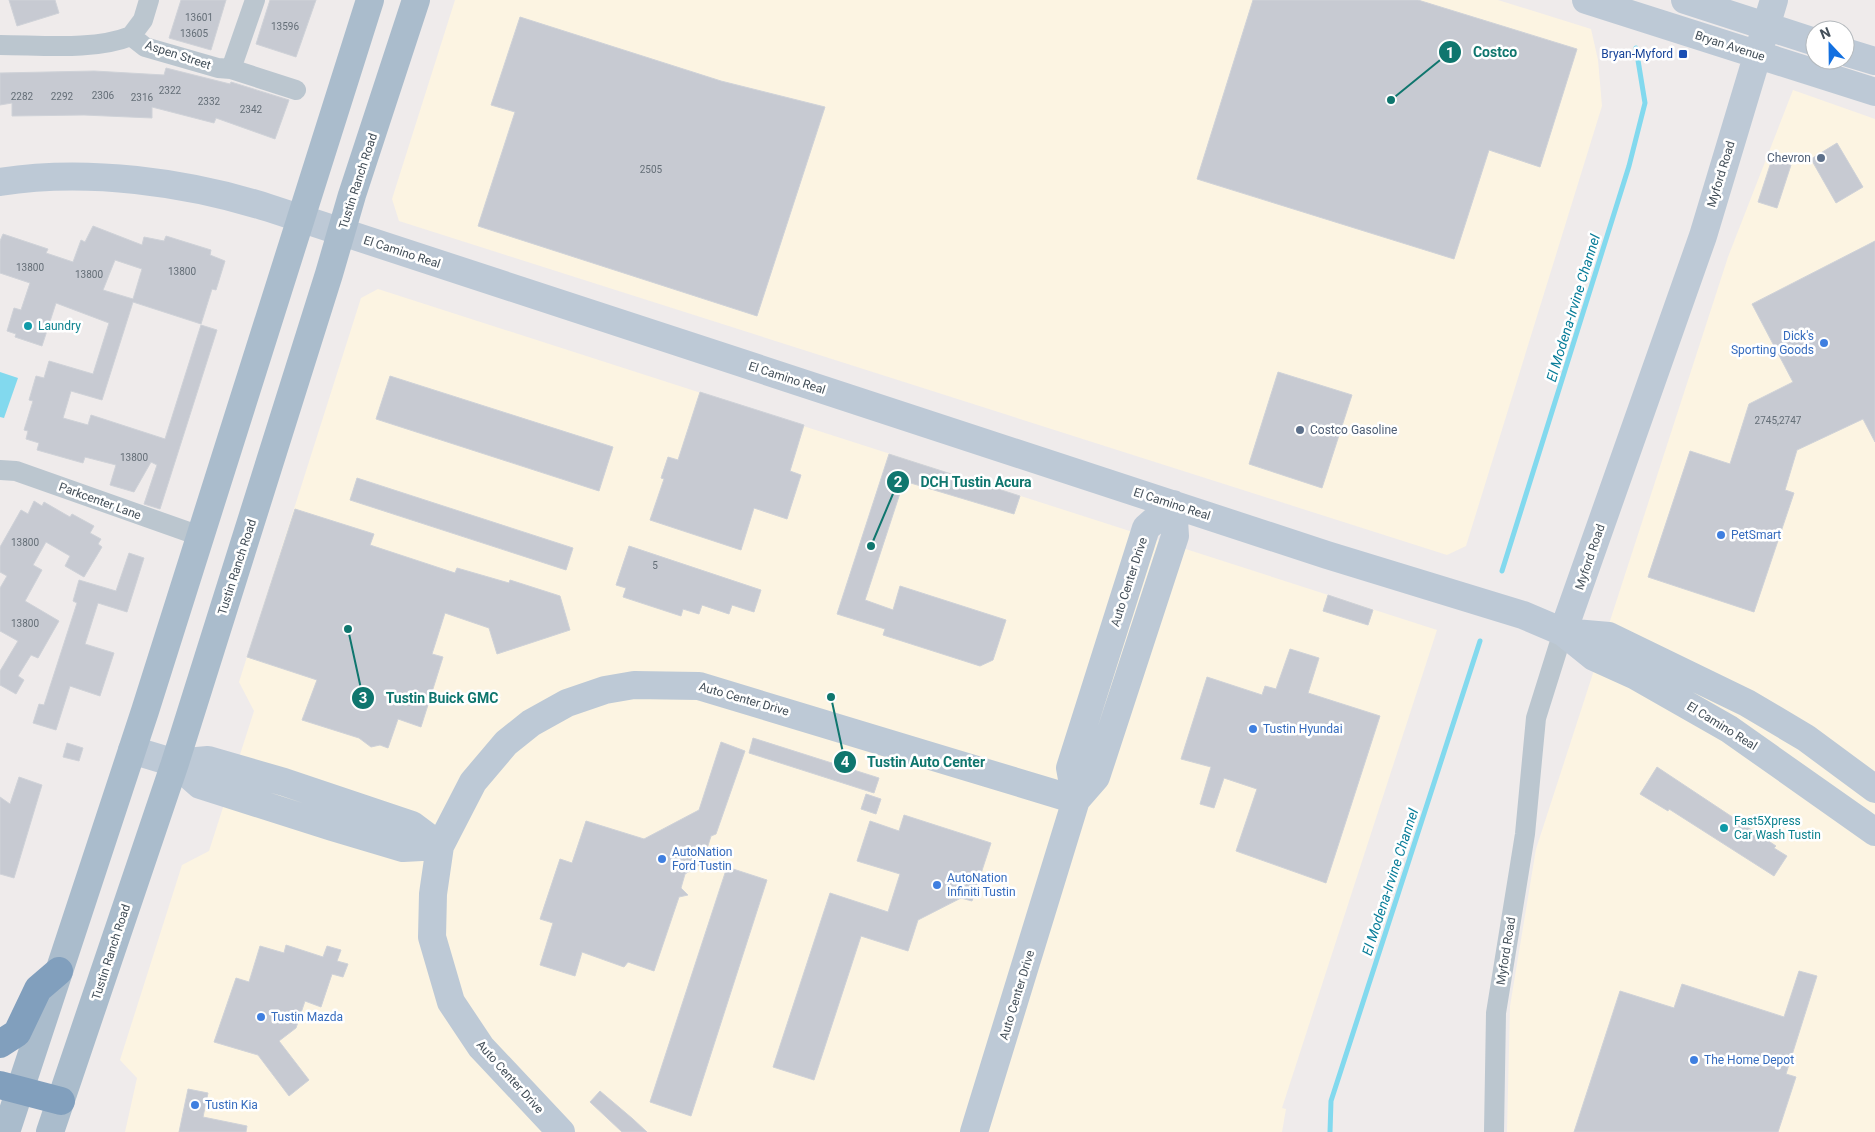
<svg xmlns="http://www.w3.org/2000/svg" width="1875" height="1132" viewBox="0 0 1875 1132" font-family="Roboto,sans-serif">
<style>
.commercial{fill:#fcf4e2}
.water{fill:#82d9ee}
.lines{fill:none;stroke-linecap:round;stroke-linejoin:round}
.stream{stroke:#82d9ee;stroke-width:5}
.building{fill:#c7cad2;stroke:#cfd2d8;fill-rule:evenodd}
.street{stroke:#bbc6cf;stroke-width:20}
.secondary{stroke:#bdc9d6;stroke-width:28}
.primary{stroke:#aabccc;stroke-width:28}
.highway{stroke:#819fbd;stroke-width:28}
.transit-dot{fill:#1a4fb4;stroke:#fff;stroke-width:2}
.service-dot{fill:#5c6f8a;stroke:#fff;stroke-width:2}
.culture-dot{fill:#0f9aa8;stroke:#fff;stroke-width:2}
.shop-dot{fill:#3f7fe0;stroke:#fff;stroke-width:2}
.labels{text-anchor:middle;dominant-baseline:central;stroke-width:5;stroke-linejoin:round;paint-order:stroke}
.number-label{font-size:10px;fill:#646e77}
.street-label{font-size:12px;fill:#434f59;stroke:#fff}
.transit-label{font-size:12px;fill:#164399;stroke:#fff;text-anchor:end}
.service-label{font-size:12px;fill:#4e5e75;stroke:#fff;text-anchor:end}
.culture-label{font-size:12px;fill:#0d838f;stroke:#fff;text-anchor:start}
.shop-label{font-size:12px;fill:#366cbe;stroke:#fff;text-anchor:start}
.water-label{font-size:14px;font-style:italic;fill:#097d99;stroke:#fff}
.leader{fill:none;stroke:#0f766e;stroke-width:2}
.callout-dot{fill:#0f766e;stroke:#fff;stroke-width:2}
.mark-label{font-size:15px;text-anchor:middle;font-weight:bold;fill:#fff}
.callout-label{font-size:14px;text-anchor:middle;font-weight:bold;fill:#0f766e;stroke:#fff;stroke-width:5;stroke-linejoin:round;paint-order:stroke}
</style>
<rect width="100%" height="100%" fill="#efebeb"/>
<path class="commercial" d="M455,0H1498L1591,29L1598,60L1602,106L1466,546L1447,555L399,221L392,199Z
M1793,90L1875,119V1132H1507L1510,1006L1536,849L1728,257Z
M378,289L1437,630L1282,1108L1286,1109L1282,1132H125L137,1078L120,1060L182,865L209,851L254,711L239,682L361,298Z"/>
<path class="water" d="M0,372L18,378L4,418L0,417Z"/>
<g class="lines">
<path class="stream" d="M1502,571L1629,166L1645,103L1636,48
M1330,1132L1331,1101L1480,641"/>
</g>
<path class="building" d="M9,0H55L59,13L17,26Z
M181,0H226L211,50L169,38Z
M270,0H316L296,57L256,44Z
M1253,0H1418L1577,49L1540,167L1489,150L1454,259L1197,179Z
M520,17L721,81L825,107L757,316L478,226L515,112L491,105Z
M166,68L230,84L231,82L289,100L275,139L216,118L214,123L152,107V118L84,115L12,116V103L0,105V73L94,71L164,75Z
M1837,143L1863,187L1836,203L1811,159Z
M1772,159L1791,165L1777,208L1758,202Z
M93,226L142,245L144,237L164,241L166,236L211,250L210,255L225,261L216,290L212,289L201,324L133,302L102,400L71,391L63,418L88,425L91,415L165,439L201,325L217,330L160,509L144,504L157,465L151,462L134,492L110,485L116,465L85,457L83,463L37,450L39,443L26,439L28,431L24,430L33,401L29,400L36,376L44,378L49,361L93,374L109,323L56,303L42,346L15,337L16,334L7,331L14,308L21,310L30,283L0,273V241L3,234L48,249L46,253L73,262L81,240L85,242ZM115,260L142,269L133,299L103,290Z
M1875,241V442L1863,419L1797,450L1785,490L1794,493L1754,612L1648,577L1690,451L1730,464L1749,404L1793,382L1752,304Z
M1278,372L1352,395L1322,488L1249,464Z
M390,376L613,447L599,491L376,419Z
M700,392L804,425L790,471L801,475L787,519L754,508L741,550L650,520L664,479L661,478L668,457L678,460Z
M889,454L1020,496L1014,514L904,481L865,600L893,610L900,586L1006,620L993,660L980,666L883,635L885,629L837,614Z
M357,478L573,548L566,570L350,500Z
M34,501L42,506L44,502L70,517L72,514L94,526L90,533L101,539L98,544L102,547L84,577L65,566L70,556L46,542L33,565L42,570L25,601L59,621L38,658L31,655L18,676L24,680L16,694L0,685V671L18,641L0,631V588L7,576L0,572V547L21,510L28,514Z
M295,509L374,534L370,545L455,573L457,568L509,583L510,580L560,596L570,630L497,654L489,628L445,613L432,654L443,657L421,727L398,719L388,748L380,745L371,747L359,738L302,720L317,680L247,657Z
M629,546L761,590L754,612L732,605L729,614L702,605L699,614L683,609L681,616L623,597L626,588L616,585Z
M129,553L144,558L127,612L98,603L85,644L114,653L100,696L70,686L56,730L33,723L39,704L44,705L77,603L73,601L79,580L116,591Z
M1328,595L1373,610L1368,625L1323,611Z
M1290,649L1319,658L1308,693L1380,716L1326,883L1236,851L1257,789L1224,778L1214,808L1200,804L1211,767L1181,759L1207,677L1262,695L1265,686L1276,689Z
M753,738L879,778L874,793L749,753Z
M721,742L745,751L716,834L711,836L706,852L697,857L701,864L685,874L681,888L688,895L679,897L654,971L628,962L624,967L582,952L575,976L540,965L553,923L540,919L560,859L572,863L586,821L644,839L699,810Z
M67,743L83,748L79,761L63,757Z
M1657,767L1776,846L1774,848L1787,856L1774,876L1669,809L1668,811L1640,794Z
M19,777L42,785L14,878L0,874V797L10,804Z
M866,794L881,799L876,814L861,809Z
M904,815L991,843L972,901L961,898L918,920L908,951L861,936L814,1080L773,1067L830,893L888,912L900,874L857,861L870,821L899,831Z
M727,867L767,880L691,1116L650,1102Z
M286,945L323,957L327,946L341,950L337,961L348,964L343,977L332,974L321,1007L305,1001L296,1028L279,1041L309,1080L289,1096L258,1055L214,1042L236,978L249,982L260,946L284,953Z
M1799,971L1817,976L1786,1074L1796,1077L1778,1132H1574L1620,991L1674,1008L1682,984L1784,1017Z
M188,1089L208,1093L203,1117L247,1126L246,1132H179Z
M600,1091L633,1119L647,1132H622L590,1102Z"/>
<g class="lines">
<path class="street" d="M131,36L143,20L149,0
M0,45C40,45 94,51 131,36L145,47L218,68L231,69L296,90
M231,69L255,0
M0,470L16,471L200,536
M1494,1132L1496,1013L1525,834L1536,718L1563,632"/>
<path class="secondary" d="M1586,0L1875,92
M1685,0L1815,42
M1845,52L1875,61
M0,182C86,168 187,182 269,208L1327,555L1523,615L1563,632L1594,657L1636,676L1729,729L1875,832
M1563,632L1703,236L1774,0
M1563,632L1609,636L1747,703L1806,738L1875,789
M132,750L175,763L200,785L332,827L403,848L440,846
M175,763L208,760L284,782L412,825L440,846
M1076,800L1070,768L1146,528L1173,504
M561,1132L481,1047L451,1002L432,937L433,894L440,846L473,782L506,743L531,723L567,703L605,690L634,685L699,686L1076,800
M974,1132L1076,800L1096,777L1175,536L1173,504"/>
<path class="primary" d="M6,1132L145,711L370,0
M50,1132L175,763L329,274L352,195L416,0"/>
<path class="highway" d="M0,1044L17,1033L38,989L59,971
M0,1085L61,1101"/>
</g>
<rect class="transit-dot" x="1678" y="49" width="10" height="10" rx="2.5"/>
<g class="service-dot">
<circle cx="1821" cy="158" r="5"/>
<circle cx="1300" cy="430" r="5"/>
</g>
<g class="culture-dot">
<circle cx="28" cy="326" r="5"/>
<circle cx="1724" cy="828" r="5"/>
</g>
<g class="shop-dot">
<circle cx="1824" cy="343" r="5"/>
<circle cx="1721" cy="535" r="5"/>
<circle cx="1253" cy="729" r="5"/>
<circle cx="662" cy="859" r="5"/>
<circle cx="937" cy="885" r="5"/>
<circle cx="261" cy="1017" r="5"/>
<circle cx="1694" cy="1060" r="5"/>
<circle cx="195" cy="1105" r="5"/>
</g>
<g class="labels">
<g class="number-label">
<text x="199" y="17">13601</text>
<text x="285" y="26">13596</text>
<text x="194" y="33">13605</text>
<text x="170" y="90">2322</text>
<text x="103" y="95">2306</text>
<text x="22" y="96">2282</text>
<text x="62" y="96">2292</text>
<text x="142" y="97">2316</text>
<text x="209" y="101">2332</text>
<text x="251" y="109">2342</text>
<text x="651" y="169">2505</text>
<text x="30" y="267">13800</text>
<text x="182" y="271">13800</text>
<text x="89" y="274">13800</text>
<text x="1778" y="420">2745,2747</text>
<text x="134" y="457">13800</text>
<text x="25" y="542">13800</text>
<text x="655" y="565">5</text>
<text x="25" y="623">13800</text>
</g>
<g class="street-label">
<text transform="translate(1730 46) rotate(18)">Bryan Avenue</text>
<text transform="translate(178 55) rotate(18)">Aspen Street</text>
<text transform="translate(1721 174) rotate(-73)">Myford Road</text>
<text transform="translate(358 181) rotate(-72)">Tustin Ranch Road</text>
<text transform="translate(402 252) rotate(18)">El Camino Real</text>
<text transform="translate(787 378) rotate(18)">El Camino Real</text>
<text transform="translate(100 501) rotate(20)">Parkcenter Lane</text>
<text transform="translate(1172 504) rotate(18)">El Camino Real</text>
<text transform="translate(1590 557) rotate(-71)">Myford Road</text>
<text transform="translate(237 567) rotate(-72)">Tustin Ranch Road</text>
<text transform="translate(1129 582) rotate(-72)">Auto Center Drive</text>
<text transform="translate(744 699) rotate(16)">Auto Center Drive</text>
<text transform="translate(1722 726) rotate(32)">El Camino Real</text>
<text transform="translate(1506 951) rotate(-81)">Myford Road</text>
<text transform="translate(111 952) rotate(-72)">Tustin Ranch Road</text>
<text transform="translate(1017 995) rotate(-73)">Auto Center Drive</text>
<text transform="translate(510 1077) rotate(48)">Auto Center Drive</text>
</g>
<g class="transit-label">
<text x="1673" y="54">Bryan-Myford</text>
</g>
<g class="service-label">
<text x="1811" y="158">Chevron</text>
<text x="1310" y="430" text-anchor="start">Costco Gasoline</text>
</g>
<g class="culture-label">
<text x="38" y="326">Laundry</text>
<text x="1734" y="821">Fast5Xpress<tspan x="1734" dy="14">Car Wash Tustin</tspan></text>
</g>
<g class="shop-label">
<text x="1814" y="336" text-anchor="end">Dick's<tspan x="1814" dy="14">Sporting Goods</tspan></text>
<text x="1731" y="535">PetSmart</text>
<text x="1263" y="729">Tustin Hyundai</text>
<text x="672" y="852">AutoNation<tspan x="672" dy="14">Ford Tustin</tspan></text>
<text x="947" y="878">AutoNation<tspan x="947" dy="14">Infiniti Tustin</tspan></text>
<text x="271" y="1017">Tustin Mazda</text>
<text x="1704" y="1060">The Home Depot</text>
<text x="205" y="1105">Tustin Kia</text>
</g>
<g class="water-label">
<text transform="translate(1573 308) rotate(-73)">El Modena-Irvine Channel</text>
<text transform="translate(1390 882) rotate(-72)">El Modena-Irvine Channel</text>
</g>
</g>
<path class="leader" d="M1391 100L1450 52M871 546L898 482M348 629L363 698M831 697L845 762"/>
<g class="callout-dot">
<circle cx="1391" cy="100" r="5"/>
<circle cx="871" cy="546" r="5"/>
<circle cx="348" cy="629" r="5"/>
<circle cx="831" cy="697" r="5"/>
<circle cx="1450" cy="52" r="12"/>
<circle cx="898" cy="482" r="12"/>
<circle cx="363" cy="698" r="12"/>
<circle cx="845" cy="762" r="12"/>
</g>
<g class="mark-label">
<text x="1450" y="58">1</text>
<text x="898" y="487">2</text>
<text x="363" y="703">3</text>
<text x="845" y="767">4</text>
</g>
<g class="callout-label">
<text x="1495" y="57">Costco</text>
<text x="976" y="487">DCH Tustin Acura</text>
<text x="442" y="703">Tustin Buick GMC</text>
<text x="926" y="767">Tustin Auto Center</text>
</g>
<g transform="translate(1830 45) rotate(338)"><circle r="24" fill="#ffffff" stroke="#b4b9bd"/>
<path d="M0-4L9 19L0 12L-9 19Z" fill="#1370e0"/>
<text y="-8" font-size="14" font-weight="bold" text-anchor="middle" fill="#434f59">N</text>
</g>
</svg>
